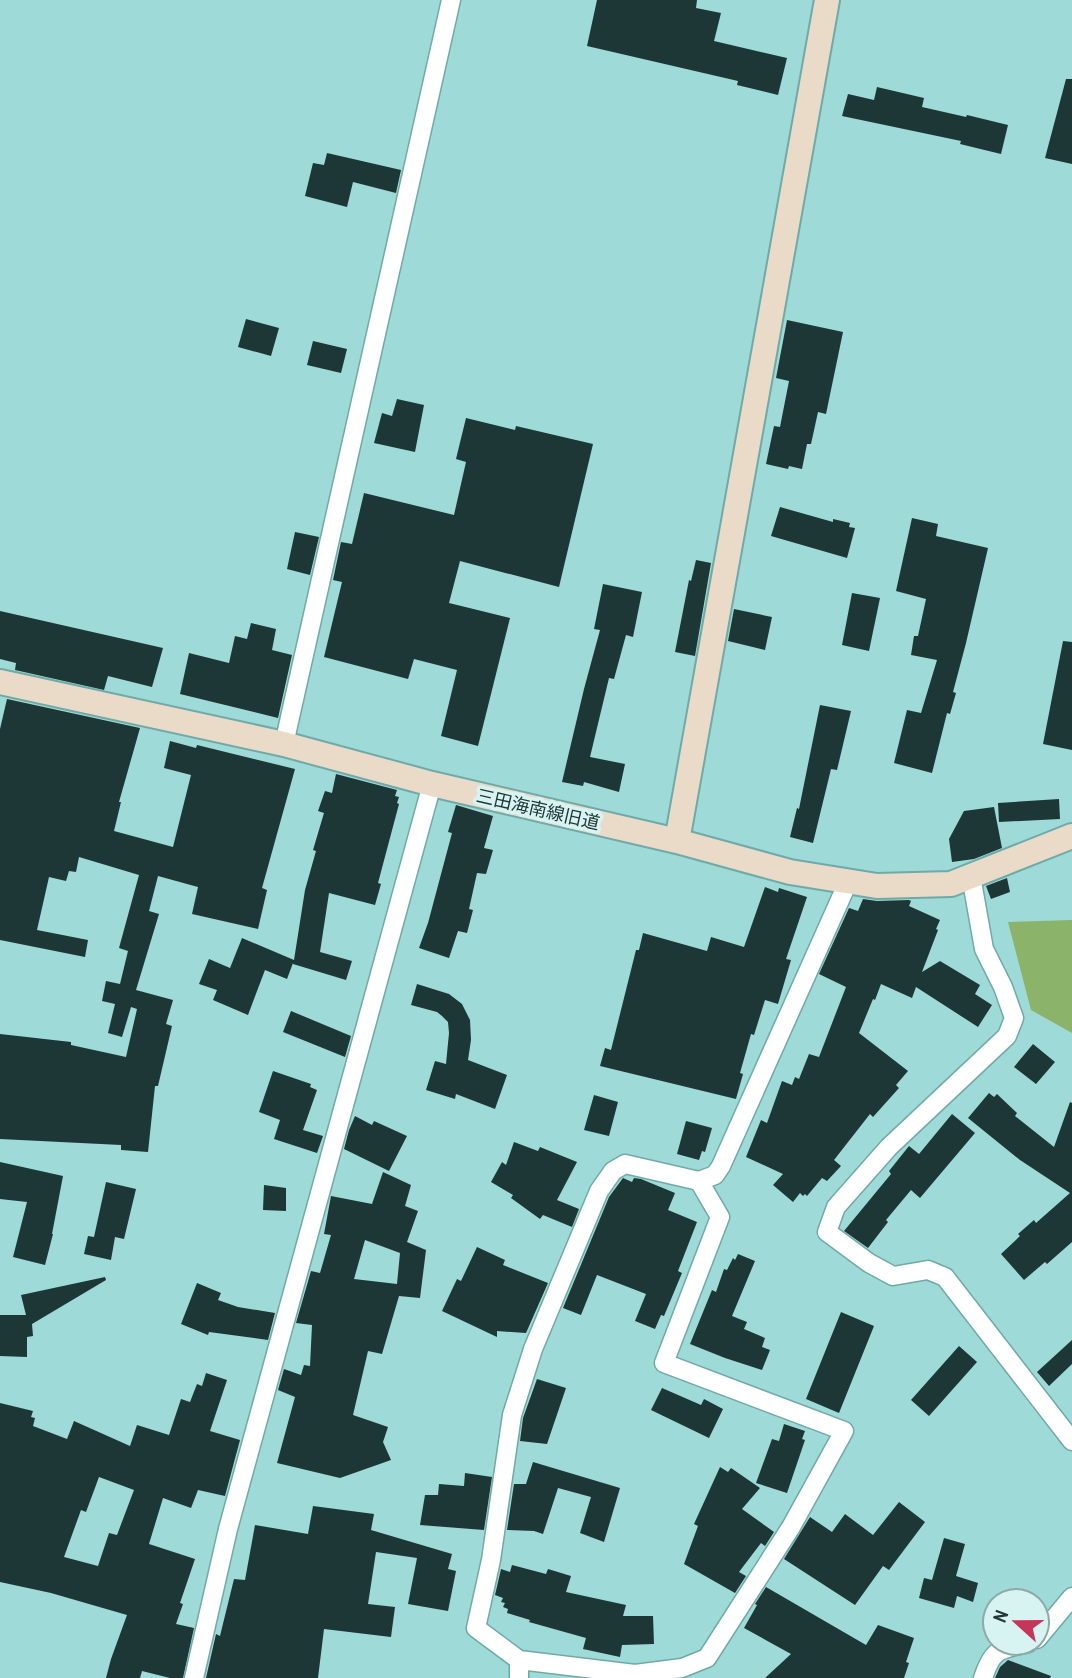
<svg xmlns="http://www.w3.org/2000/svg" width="1072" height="1678" viewBox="0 0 1072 1678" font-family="'Archivo Narrow','Noto Sans JP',sans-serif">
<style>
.green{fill:#8bb46a}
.building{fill:#1c3736;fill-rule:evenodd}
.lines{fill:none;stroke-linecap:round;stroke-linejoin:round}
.street-casing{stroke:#6faaa7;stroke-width:21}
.secondary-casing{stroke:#6faaa7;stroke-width:28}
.street{stroke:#fff;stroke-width:18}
.secondary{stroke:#eadbc9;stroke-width:24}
.labels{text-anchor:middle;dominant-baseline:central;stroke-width:7;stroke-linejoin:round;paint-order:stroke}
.street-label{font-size:18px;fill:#203938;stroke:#d7f4f3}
</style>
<rect width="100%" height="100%" fill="#9edad7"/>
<path class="green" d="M1072,920V1033L1031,1010L1008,922Z"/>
<path class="building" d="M597,0H697L696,8L721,13L714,41L787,58L778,95L737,85L738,81L587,46Z
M1066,79H1072V164L1045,158Z
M877,87L924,98L922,107L966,117L967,115L1008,125L1001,154L960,144L961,141L842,116L848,94L874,100Z
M327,153L401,170L396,193L353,182L347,207L305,196L313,163L324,165Z
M246,319L279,328L271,356L238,347Z
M787,320L843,332L826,414L818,412L811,444H807L802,469L789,466L788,469L766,464L774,426L780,427L789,381L776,378Z
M313,341L347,349L341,373L307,365Z
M397,399L424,405L415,452L374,443L382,413L392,416Z
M466,418L515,430L516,426L593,444L559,587L460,561L449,603L510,618L478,746L441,736L457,670L414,659L408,679L324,657L342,582L333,580L341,542L352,544L364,493L454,515L466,462L456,459Z
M780,507L833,522V519L850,523L849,527L855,528L847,558L771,536Z
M912,518L938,524L936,536L988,548L966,643L953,692L956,693L950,714L947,713L932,773L894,763L907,710L921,713L937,660L911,655L914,636H918L926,599L896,591Z
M295,532L319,537L310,575L287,569Z
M696,560L711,563L695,656L675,652L689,580L691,581Z
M603,584L642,592L633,637L626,635L614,679L609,678L590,757L625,764L619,792L584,782L583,786L562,782L584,689L600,630L594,629Z
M852,593L880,598L869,651L842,645Z
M734,609L772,617L765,650L728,641Z
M0,611L163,648L152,687L108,676L104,690L15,670L16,663L0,659Z
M251,623L276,629L272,650L292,655L278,718L180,694L189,653L229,663L235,636L247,639Z
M1063,641L1072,642V750L1043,744Z
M7,699L140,728L119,802H121L114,831L173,847L191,775L164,768L170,741L196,748L197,745L295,769L262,888L267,890L258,929L192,914L198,887L158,876L149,911L159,914L136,990L173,1000L166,1024L172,1026L158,1086H155L148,1152L121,1150V1145L0,1139V1034L71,1042V1045L126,1057L137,1009L131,1007L122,1037L108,1033L115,1004L102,1001L106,981L120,984L128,951L119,948L139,875L79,857L76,872L69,871L66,881L49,877L37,930L88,940L85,957L0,940V729Z
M820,705L851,711L837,770L831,769L813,843L790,837L797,808L799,809Z
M336,774L397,790L395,796L399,797L397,803L399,804L378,883L381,884L375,905L329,893L320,952L352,961L346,980L293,964V963L287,979L265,970L248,1015L213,1000L217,990L199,984L209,959L230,968L242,938L294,960L305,890L316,851L313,850L324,813L318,811L325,791L332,793Z
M1059,799L1060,819L999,822L998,803Z
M456,805L493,816L484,848L493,850L486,874L477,873L469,909L473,910L467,933L458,931L449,958L419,948L428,923L452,833L448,832Z
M994,807L1002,848L974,859L952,862L949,839L964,811Z
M1007,878L1010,892L991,899L986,886Z
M765,887L778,892L779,888L807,897L786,959L791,960L778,1004L765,1000L754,1035L751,1034L740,1073L743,1074L736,1099L600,1066L605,1048L611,1050L636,950H639L643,933L707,951L711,937L744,947Z
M863,899L877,901L909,900L911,901L909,906L940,920L936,929L938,930L922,972L940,961L980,985L975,994L992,1005L978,1027L916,987L912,998L881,984L875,1000L873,999L859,1033L908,1071L896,1085L899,1088L873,1117L870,1114L834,1160L841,1166L827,1181L822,1178L807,1196L805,1194L803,1196L800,1193L793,1202L773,1185L783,1174L746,1157L761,1120L767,1123L782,1081L792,1085L795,1077L799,1079L809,1054L819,1057L846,987L819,974L849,908L858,911Z
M417,984L449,994L462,1004L470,1020L471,1040L468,1060L507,1075L495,1109L456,1094L455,1099L426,1090L435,1061L446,1064L449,1033L448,1022L442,1016L437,1012L411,1005Z
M291,1011L351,1036L345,1057L283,1032Z
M1033,1044L1055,1062L1036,1084L1014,1067Z
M273,1071L311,1084L310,1087L317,1090L303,1130L323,1136L317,1153L274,1139L280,1120L259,1112Z
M989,1093L994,1097L997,1094L1017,1113L1015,1116L1054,1147L1070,1102L1072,1103V1242L1047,1264L1045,1262L1024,1280L1001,1254L1020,1236L1018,1234L1034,1220L1036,1223L1070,1193L1020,1160L968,1118Z
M594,1095L618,1102L609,1136L584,1130Z
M952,1114L975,1133L920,1198L911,1190L886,1220L888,1222L868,1248L844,1231L891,1174L889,1171L909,1146L919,1154Z
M355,1116L372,1125L374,1121L407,1136L389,1171L344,1149L349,1130Z
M686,1121L712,1128L705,1152L702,1151L699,1160L677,1154Z
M514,1142L538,1151L540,1147L577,1162L557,1200L579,1209L572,1227L543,1215L540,1219L511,1198L513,1195L491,1182L502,1162L506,1165Z
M0,1162L63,1176L52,1234H53L45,1265L13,1257L27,1202L0,1199Z
M383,1172L411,1185L405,1206L418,1211L407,1242L426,1250L420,1298L399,1296L382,1354L368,1351L353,1415L388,1427L383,1442L391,1460L340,1478L277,1463L295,1397L278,1390L284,1369L301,1375L304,1365L310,1366L312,1325L296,1323L311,1271L320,1273L331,1235L324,1234L331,1196L372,1204ZM365,1240L400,1253L397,1284L354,1279Z
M623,1178L632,1182L634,1178L641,1179L675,1193L668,1210L697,1222L678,1271L682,1273L664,1316L661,1315L655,1329L635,1321L646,1294L597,1275L581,1315L563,1308L609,1197Z
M106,1182L136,1189L124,1239L115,1237L111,1260L84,1254L88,1236L94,1237Z
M264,1185L286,1188V1211L263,1210Z
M477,1247L505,1260L503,1265L548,1283L526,1333L497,1331V1337L442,1311L457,1279L461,1281Z
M738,1254L755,1261L732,1316L747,1322L744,1329L765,1338L762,1347L770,1350L762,1370L725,1358L690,1344L712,1290L716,1292L724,1269L727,1270L733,1258L735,1260Z
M105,1277L106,1280L32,1324L33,1336L27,1337V1357L0,1356V1315H26L21,1295Z
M197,1283L221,1293L218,1300L238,1307L275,1313L268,1340L209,1332L208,1335L181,1324Z
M841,1312L874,1326L839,1413L806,1399Z
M1072,1340V1364L1049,1386L1037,1372Z
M959,1346L977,1362L929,1416L911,1400Z
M206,1373L227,1380L210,1431L240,1440L225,1496L198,1490L191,1508L163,1498L149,1544L195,1559L180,1603L183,1604L176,1624L194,1628L183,1678H170L142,1671L140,1678H106L111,1659L127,1615L51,1593L0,1582V1403L33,1411L31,1417L35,1418L33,1426L67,1439L74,1421L130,1446L137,1425L169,1435L181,1399L190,1402L197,1384L202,1386ZM99,1477L134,1490L117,1535L109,1533L98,1566L64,1557L81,1510L86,1512Z
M537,1379L566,1388L547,1444L520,1441L523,1418Z
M662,1388L701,1405L704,1399L723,1409L709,1438L651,1410Z
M784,1424L805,1431L802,1439L805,1440L787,1493L756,1483L772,1439L779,1441Z
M533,1462L620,1488L604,1542L580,1533L591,1497L558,1488L543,1534L534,1531L507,1530L514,1484H526Z
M720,1467L728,1472L731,1468L760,1488L742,1509L774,1532L765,1546L761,1543L739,1572L746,1576L735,1593L684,1564L698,1526L694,1524Z
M465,1473L492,1477L484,1530L420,1525L425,1495H438L439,1484L464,1486Z
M899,1502L925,1522L889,1570L883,1566L855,1605L784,1559L810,1517L832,1532L845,1514L873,1535Z
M313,1506L374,1514L371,1530L452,1554L448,1569L456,1571L448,1611L408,1604L417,1558L376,1552L368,1604L395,1607L391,1637L324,1629L318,1678H206L216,1634L220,1636L234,1579L245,1580L255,1525L308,1534Z
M944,1538L965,1544L956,1576L978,1583L973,1602L957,1596L954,1608L919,1598L924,1578L932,1580Z
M512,1565L546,1574L548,1569L571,1576L566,1592L626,1605L623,1616H653L654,1644L622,1645L620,1657L583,1649L586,1638L529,1622L530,1620L507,1613L508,1609L503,1607L505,1603L501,1602L503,1598L495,1595L501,1569L510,1572Z
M766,1587L866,1645L878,1625L914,1638L906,1662L909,1663L904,1678H765L791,1654L744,1628L757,1605L755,1604Z
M1008,1660L1051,1676L1050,1678H995L1000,1667Z"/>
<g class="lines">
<g class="street-casing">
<path id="street" d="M284,744L451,0
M971,876L984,949L1003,987L1014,1018L1007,1036L889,1147L836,1207L827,1232L869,1263L893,1276L928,1270L945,1277L1072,1441
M1037,1639L1072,1597
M519,1660L635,1674L682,1668L707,1658L791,1527L844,1431L664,1363L720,1217L699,1181
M194,1678L228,1529L432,784
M519,1678V1660L476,1628L491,1560L512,1415L533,1349L599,1191L613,1171L625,1164L699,1181L715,1175L721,1166L848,882
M983,1678C993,1648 999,1650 1028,1643"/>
</g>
<g class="secondary-casing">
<path id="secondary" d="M0,682L284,744L432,784L677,841L790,872L877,886L951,884L1072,836
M677,841L827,0"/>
</g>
<use href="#street" class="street"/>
<use href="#secondary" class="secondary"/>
</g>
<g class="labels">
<g class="street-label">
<text transform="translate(538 809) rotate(13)">三田海南線旧道</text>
</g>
</g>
<g transform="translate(1016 1622) rotate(291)"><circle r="33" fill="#d7f4f3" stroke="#8ea9a8" stroke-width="2"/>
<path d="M0-5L12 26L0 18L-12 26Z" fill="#c63657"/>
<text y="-10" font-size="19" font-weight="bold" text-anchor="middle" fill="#203938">N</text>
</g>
</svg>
